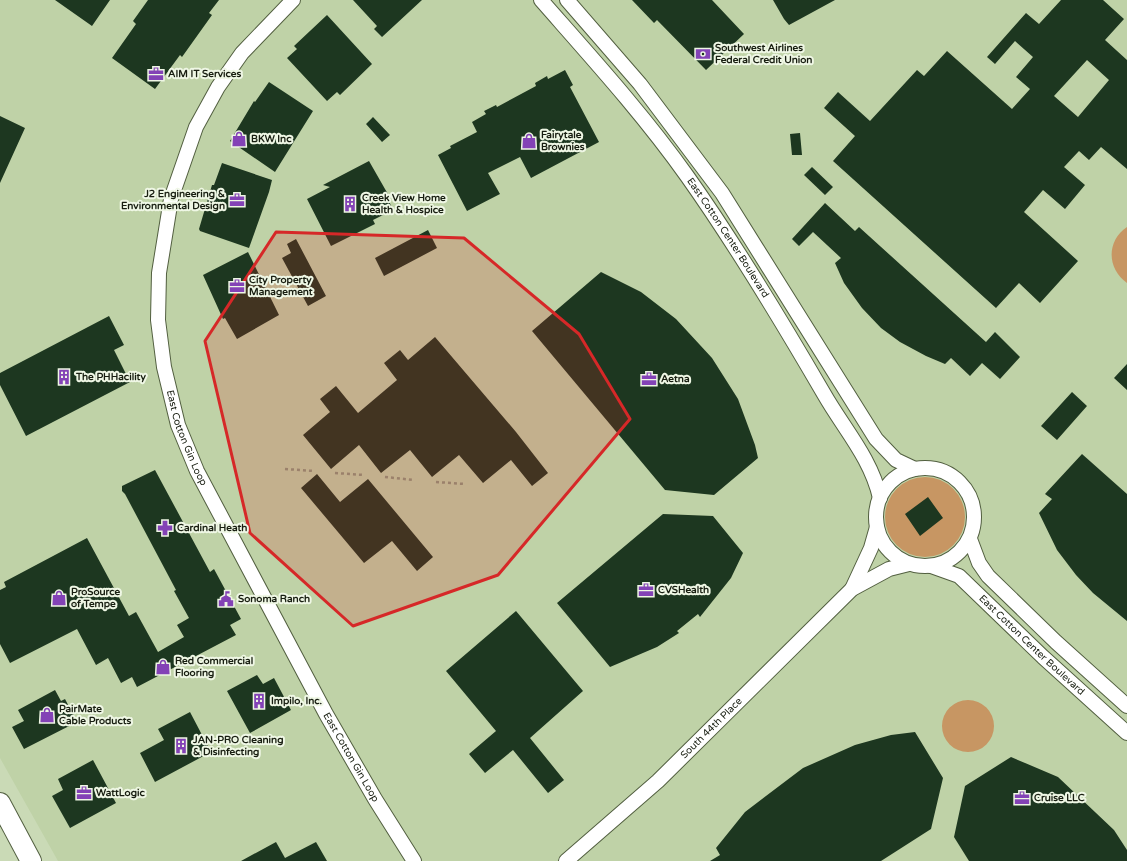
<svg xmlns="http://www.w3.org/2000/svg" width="1127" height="861" viewBox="0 0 1127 861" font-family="'Varela Round',sans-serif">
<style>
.built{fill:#bfd2a7}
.green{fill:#c79663}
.building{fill:#1d3720;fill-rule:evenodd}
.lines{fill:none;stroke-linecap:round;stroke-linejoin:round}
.minor-casing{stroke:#525f40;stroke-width:16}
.secondary-casing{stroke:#525f40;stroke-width:22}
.path{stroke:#8c987c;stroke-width:2.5;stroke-dasharray:3 3;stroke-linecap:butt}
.minor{stroke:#fff;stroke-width:14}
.secondary{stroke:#fff;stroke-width:20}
.marked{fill:#d62828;fill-opacity:0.2;stroke:#d62828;stroke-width:3;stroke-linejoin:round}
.labels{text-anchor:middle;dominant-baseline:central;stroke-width:4;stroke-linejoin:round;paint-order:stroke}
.poi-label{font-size:10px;font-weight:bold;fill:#181e11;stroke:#eff7e5;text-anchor:start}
.street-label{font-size:10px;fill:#181e11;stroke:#eff7e5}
</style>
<rect width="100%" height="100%" fill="#cadab6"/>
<path class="built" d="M0,0H1127V861H58L0,758Z"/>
<path class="green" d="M1127,227V283C1107,269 1106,241 1127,227Z
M885 517a40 40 0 1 1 80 0a40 40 0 1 1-80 0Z
M942 726a26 26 0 1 1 52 0a26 26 0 1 1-52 0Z"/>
<path class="building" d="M55,0H110L92,26Z
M148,0H219L209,13L212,15L182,57L180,55L155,89L112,58L136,24L133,21Z
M353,0H422L382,37L374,29L377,26Z
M632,0H712L744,34L706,70L657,20L654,23Z
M773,0H835L789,25L784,19Z
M1061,0H1103L1124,19L1105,40L1127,60V169L1101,147L1089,160L1079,151L1064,167L1085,185L1065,209L1043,190L1024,212L1078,261L1040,303L1019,283L996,308L833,161L855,136L824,108L838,92L870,121L917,70L924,76L947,51L1012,109L1030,89L1016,77L1033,57L1015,41L995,64L987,57L1026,13L1039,24ZM1087,60L1109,80L1078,117L1054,96Z
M327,15L372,64L340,95L337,92L327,101L287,58L297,49L294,46Z
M565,70L573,85L570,87L599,142L531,178L520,157L488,173L500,194L467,211L438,155L451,148L450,146L477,132L472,122L486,114L484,111L496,105L497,107L536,86L535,83L547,76L548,79Z
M269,82L313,111L275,172L230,141L254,101L255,102Z
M0,116L25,128L0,183Z
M373,117L390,135L382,142L366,124Z
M800,133L802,155H792L790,134Z
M369,161L389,196L387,197L393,210L373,220L375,224L331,246L307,199L330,187L323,185Z
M222,163L272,180L269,192L249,248L200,231L199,229L212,185H214Z
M812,167L833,187L825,195L804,175Z
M825,203L855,231L859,227L986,342L995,332L1020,357L1000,379L982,363L970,376L951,358L945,364L926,356L900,342L881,328L862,308L844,283L835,263L841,258L813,232L799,246L792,239Z
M428,230L437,248L384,276L375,258Z
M296,239L326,296L308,306L282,258L291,253L287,244Z
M248,252L279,315L237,339L225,318L223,319L203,275Z
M601,272L641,292L676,319L712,358L738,399L755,445L758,458L714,495L665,490L532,331Z
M109,316L124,345L114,350L130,382L26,436L0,385V373Z
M435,337L516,432L548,473L532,486L511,460L483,483L459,455L432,477L410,450L381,473L359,445L331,469L303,435L330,412L320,399L336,386L358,413L397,380L384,363L400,350L408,360Z
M1127,364V390L1114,378Z
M1072,392L1087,406L1057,440L1041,426Z
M1082,454L1127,494V621L1093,593L1076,575L1057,550L1039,513L1052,499L1045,494Z
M155,470L210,572L214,569L241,619L230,625L236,635L137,687L132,677L121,683L108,658L96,665L77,629L10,663L0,644V590L6,587L4,582L87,538L129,616L136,612L158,652L184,637L177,625L189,618L174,591L176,590L125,494L122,491V486Z
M317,474L340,502L368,479L433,557L417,571L392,541L364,563L301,488Z
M928,497L943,518L920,536L905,514Z
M663,514L713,516L743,553L731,578L700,617L698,614L677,631L679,633L657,647L610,667L557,603Z
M516,611L583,691L530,738L564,780L548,793L513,750L485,773L469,754L496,731L446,671Z
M257,675L263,684L274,678L291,710L250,733L227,691Z
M55,690L61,701L65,699L77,722L24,749L12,727L24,721L18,710Z
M190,712L211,752L155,782L140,753L164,740L158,729Z
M915,732L943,778L931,829L881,861H710L720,855L716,848L745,812L803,768L855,745L891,735Z
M1011,757L1058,777L1114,830L1127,850V861H969L954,837L965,786Z
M93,760L116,803L70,828L52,796L63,790L58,779Z
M276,842L285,858L316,842L327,861H241Z"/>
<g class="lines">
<g class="minor-casing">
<g id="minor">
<path id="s1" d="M293,0L242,53L218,87L196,127L171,199L159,273L158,320L164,367L178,425L197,471L326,714L375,799L414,861"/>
<path id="s2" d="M541,0C591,57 643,114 687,176C736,245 781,320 824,394C844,429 871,458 880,498"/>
<path d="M567,0L640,84L722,193L876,439L896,460L915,469"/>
<circle cx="925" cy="517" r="49"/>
<path d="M970,539L979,563L988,576L1056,642L1127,706"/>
<path id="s3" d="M931,566L959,576L1043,657L1127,733"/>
<path d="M852,589L871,548L877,527"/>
<path id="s4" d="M566,861L658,781L852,589L889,569L909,564"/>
</g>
</g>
<g class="secondary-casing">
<path id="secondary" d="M0,803L31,861"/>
</g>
<path class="path" d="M285,469L314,471
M335,473L364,475
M385,477L414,480
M436,482L465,484"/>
<use href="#minor" class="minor"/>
<use href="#secondary" class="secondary"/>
</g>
<path class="marked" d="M276,232L464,238L579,334L630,419L498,575L353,626L250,533L205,341Z"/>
<defs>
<g id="bank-bare" transform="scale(1.2)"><path d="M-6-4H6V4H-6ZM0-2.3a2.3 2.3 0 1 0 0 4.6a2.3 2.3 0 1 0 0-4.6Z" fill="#8342b6" stroke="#eff7e5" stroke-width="2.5" paint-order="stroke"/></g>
<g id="office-bare" transform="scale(1.2)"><path d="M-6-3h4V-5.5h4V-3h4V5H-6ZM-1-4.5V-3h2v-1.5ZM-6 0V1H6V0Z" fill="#8342b6" stroke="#eff7e5" stroke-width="2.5" paint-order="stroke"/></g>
<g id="shop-bare" transform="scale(1.2)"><path d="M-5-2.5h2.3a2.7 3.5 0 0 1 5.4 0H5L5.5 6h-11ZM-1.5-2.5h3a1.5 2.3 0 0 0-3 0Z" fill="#8342b6" stroke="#eff7e5" stroke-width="2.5" paint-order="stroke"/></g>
<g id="building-bare" transform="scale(1.2)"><path d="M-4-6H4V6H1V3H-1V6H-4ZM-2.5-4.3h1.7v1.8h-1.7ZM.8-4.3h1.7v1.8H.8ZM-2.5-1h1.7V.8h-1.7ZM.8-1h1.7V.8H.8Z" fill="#8342b6" stroke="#eff7e5" stroke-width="2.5" paint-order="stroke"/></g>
<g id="pharmacy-bare" transform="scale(1.2)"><path d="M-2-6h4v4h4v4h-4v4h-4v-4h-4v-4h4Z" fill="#8342b6" stroke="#eff7e5" stroke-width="2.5" paint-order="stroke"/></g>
<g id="civic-bare" transform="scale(1.2)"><path d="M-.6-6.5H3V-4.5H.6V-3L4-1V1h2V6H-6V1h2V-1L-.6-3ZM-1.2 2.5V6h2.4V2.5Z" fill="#8342b6" stroke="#eff7e5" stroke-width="2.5" paint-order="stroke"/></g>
</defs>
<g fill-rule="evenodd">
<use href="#bank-bare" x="703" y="54"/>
<use href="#office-bare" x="156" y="74"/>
<use href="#shop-bare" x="239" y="139"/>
<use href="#shop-bare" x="529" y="141"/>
<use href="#office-bare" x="237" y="200"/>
<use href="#building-bare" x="350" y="204"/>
<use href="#office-bare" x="237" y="286"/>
<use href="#building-bare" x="64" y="377"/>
<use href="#office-bare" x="649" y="379"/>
<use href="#pharmacy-bare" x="165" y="528"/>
<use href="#office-bare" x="646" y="590"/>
<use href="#shop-bare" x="59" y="598"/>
<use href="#civic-bare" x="226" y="599"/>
<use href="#shop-bare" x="163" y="667"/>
<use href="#building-bare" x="259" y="701"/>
<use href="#shop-bare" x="47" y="715"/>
<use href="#building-bare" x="181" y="746"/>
<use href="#office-bare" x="84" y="793"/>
<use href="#office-bare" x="1022" y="798"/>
</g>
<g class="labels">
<g class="poi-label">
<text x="715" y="48">Southwest Airlines<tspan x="715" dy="12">Federal Credit Union</tspan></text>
<text x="168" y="74">AIM IT Services</text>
<text x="541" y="135">Fairytale<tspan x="541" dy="12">Brownies</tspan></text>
<text x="251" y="139">BKW Inc</text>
<text x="225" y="194" text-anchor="end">J2 Engineering &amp;<tspan x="225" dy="12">Environmental Design</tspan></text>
<text x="362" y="198">Creek View Home<tspan x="362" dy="12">Health &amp; Hospice</tspan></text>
<text x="249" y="280">City Property<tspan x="249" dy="12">Management</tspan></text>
<text x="76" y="377">The PHHacility</text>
<text x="661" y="379">Aetna</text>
<text x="177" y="528">Cardinal Heath</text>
<text x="658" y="590">CVSHealth</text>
<text x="71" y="592">ProSource<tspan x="71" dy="12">of Tempe</tspan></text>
<text x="238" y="599">Sonoma Ranch</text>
<text x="175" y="661">Red Commercial<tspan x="175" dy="12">Flooring</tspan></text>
<text x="271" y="701">Impilo, Inc.</text>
<text x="59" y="709">PairMate<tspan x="59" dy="12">Cable Products</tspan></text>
<text x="193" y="740">JAN-PRO Cleaning<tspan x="193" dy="12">&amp; Disinfecting</tspan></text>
<text x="96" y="793">WattLogic</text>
<text x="1034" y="798">Cruise LLC</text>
</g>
<g class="street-label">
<text stroke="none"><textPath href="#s2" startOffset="303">East Cotton Center Boulevard</textPath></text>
<text stroke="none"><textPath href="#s1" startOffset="481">East Cotton Gin Loop</textPath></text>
<text stroke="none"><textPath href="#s3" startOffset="130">East Cotton Center Boulevard</textPath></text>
<text stroke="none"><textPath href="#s4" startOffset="197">South 44th Place</textPath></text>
<text stroke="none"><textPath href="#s1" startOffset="841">East Cotton Gin Loop</textPath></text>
</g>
</g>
</svg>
